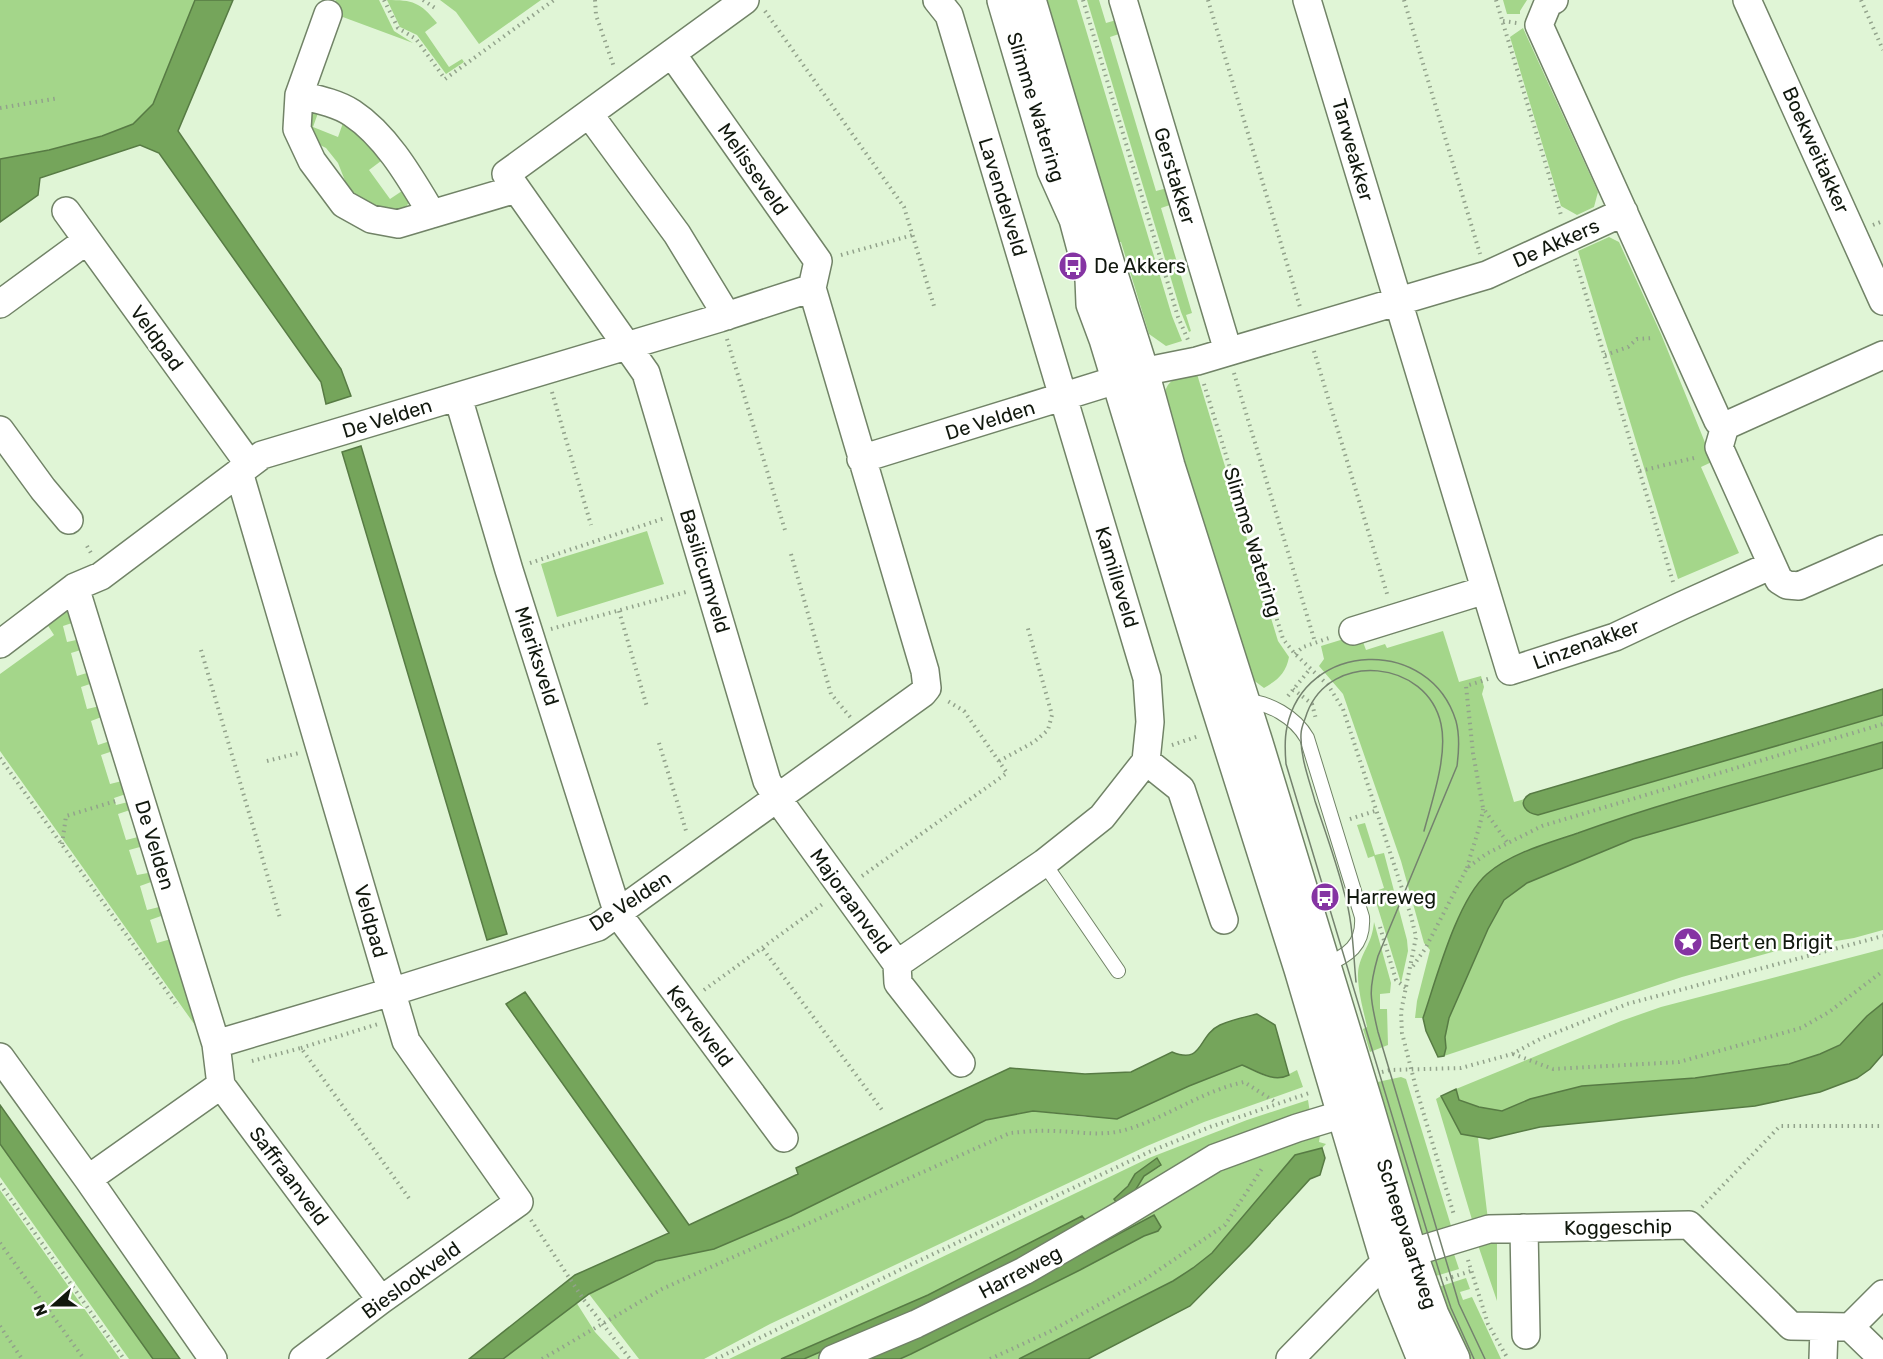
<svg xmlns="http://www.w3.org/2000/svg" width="1883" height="1359" viewBox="0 0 1883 1359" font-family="Rubik,sans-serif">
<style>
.green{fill:#a4d68a;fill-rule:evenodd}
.water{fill:#75a55b;stroke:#577b44;stroke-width:1.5}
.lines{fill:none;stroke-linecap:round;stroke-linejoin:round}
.lane-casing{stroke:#718367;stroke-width:16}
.street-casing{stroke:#718367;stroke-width:30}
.secondary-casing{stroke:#718367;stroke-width:36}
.path{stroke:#92a28b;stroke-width:4;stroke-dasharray:1.5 4.5;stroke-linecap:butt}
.lane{stroke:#fff;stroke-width:14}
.street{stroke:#fff;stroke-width:27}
.secondary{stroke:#fff;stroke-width:33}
.tram{stroke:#74826e;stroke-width:1.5}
.labels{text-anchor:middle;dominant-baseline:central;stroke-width:5;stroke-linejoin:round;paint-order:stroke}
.street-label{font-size:20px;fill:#11180e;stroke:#fff}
.poi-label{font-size:20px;fill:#11180e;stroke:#fff;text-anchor:start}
</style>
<rect width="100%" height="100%" fill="#e0f5d6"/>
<path class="green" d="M0,0H195L153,104L133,124L102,136L49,150L0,159Z
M336,0H379L394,31L413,43L332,13L333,3Z
M387,0C413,0 420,2 437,23L425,32L449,67L462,59L464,62L446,74L417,35L400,27Z
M440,0H541L479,44L456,12Z
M1036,0H1077L1172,316L1182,341L1166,346L1149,334L1121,242L1109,245Z
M1087,0H1099L1106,23L1120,19L1125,32L1110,37L1156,191L1171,187L1176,203L1161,208L1192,313L1186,315L1191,331L1189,332L1181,312Z
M1503,0H1527L1520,11V14H1507Z
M1523,28L1598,192L1594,207L1577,215L1561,206L1510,37Z
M308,111L318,113L313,127L338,137L343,123L369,144L381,161L369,170L390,199L402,191L409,202L405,209L391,212L368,207L351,196L338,163L326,148L308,139Z
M1609,237L1619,242L1661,334L1706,445L1716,460L1701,467L1739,553L1678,579L1578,251Z
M1197,374L1278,641L1289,657C1286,673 1278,680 1264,688L1248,676L1164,397C1167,376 1180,378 1197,374Z
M647,531L664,584L557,617L541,564Z
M72,602L78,621L63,626L67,642L81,639L84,649L71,653L77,676L90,672L93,683L81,687L87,709L100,706L104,716L91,721L98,745L110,741L113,751L101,755L110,784L122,781L126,794L114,798L116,805L128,802L130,810L118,814L126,840L138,837L140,847L129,850L137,875L148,873L151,882L140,886L147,910L159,907L161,916L150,920L157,943L171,939L197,1028L0,751V674L54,635L45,621Z
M1443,631L1459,682L1481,676L1484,687L1482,694L1514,802L1525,799L1523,803L1538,815L1883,715V742C1782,772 1677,797 1578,833C1548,843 1511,853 1487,874C1457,900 1436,980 1423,1018H1415L1417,1001L1430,950L1424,943L1401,861L1343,694L1319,666L1324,659L1321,646L1360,634L1366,650L1385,644L1387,648Z
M1883,768V930L1854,938L1776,951L1682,977L1444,1056L1446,1048L1445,1037L1449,1018L1488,929L1504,900L1527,883L1633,839Z
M1365,823L1375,855L1384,853L1407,940L1408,951L1401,983L1373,892L1384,888L1374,856L1368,858L1357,825Z
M1374,922L1391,983L1390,993L1380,994V1009H1387L1388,1045L1370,1052L1363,1029L1367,1027C1364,1012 1355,982 1359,966C1364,948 1372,943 1374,922Z
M1883,949V1003L1867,1016L1840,1045L1820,1054L1789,1064L1695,1078L1582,1086L1530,1099L1502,1111L1479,1107L1459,1100L1456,1089L1621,1021L1661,1007Z
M1242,1065C1266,1076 1272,1084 1297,1070L1303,1087L1204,1122L1147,1146L770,1324L704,1359H639L589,1294L656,1261L714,1249L791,1216L986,1120L1033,1111L1086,1117L1189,1086Z
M1401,1077L1406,1079L1452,1229L1420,1236L1410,1225L1418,1222L1416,1214L1368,1084Z
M1441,1096L1461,1134L1478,1137L1488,1220L1473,1223L1436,1099Z
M1308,1100L1310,1113L1131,1200L818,1359H804L1081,1216L928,1295L781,1359H729L1149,1158L1247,1120ZM1157,1159L1161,1166L1144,1176L1133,1194L1114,1199C1130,1185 1138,1170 1157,1159Z
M1320,1135L1319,1142L1326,1144L1322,1148L1295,1155L1212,1253L1193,1268L1173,1281L1019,1359H900L1080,1270L1144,1236L1158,1231L1161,1226L1060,1266L993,1301L1223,1164Z
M0,1144L153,1359H129L0,1177Z
M0,1190L120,1359H0Z
M1497,1240V1301L1478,1245Z
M1453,1251L1459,1269L1426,1279V1270L1432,1257Z
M1466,1278L1470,1289L1460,1292L1463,1300L1472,1297L1501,1359H1460L1429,1290Z
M576,1302L595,1332L620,1359H503Z"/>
<path class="water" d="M195,0H233L178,131L341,369L351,396L326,404L321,382L159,153L140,145L40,178L38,195L0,222V159L49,150L102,136L133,124L153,104Z
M361,446L507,934L487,940L342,452Z
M1883,689V715L1538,815C1525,813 1517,802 1530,794C1648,759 1766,726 1883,689Z
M1883,742V768L1633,839L1527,883L1504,900L1488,929L1449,1018L1445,1037L1446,1048L1444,1056L1438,1057L1426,1031L1423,1018C1436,980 1457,900 1487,874C1511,853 1548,843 1578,833C1677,797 1782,772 1883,742Z
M525,992L689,1225L798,1174L796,1168L1010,1068L1085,1074L1131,1072L1172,1052C1204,1065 1197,1036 1220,1025C1231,1020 1245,1017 1257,1014L1275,1025L1289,1075C1273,1083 1257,1071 1242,1065L1189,1086L1117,1119L1033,1111L986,1120L791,1216L714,1249L656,1261L589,1294L503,1359H469L575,1275L669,1233L506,1004Z
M1883,1003V1054L1870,1069L1857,1078L1820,1092L1755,1106L1540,1127L1489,1139L1461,1134L1441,1096L1456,1089L1459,1100L1479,1107L1502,1111L1530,1099L1582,1086L1695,1078L1789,1064L1820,1054L1840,1045L1867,1016Z
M0,1105L180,1359H153L0,1144Z
M1322,1148L1325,1158L1320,1175L1310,1179L1250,1245L1190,1306L1088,1359H1019L1173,1281L1193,1268L1212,1253L1295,1155Z
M1157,1158L1161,1165L1144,1176L1133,1194L1117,1203L1114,1199L1128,1186L1135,1174Z
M1154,1215L1161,1227L1158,1231L1144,1236L1080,1270L911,1354L900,1359H861L993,1301Z
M1082,1216L1087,1222L1030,1255L940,1300L804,1359H781L928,1295Z"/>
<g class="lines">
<g class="lane-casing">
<path id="lane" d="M1244,701C1269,702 1295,717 1307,738L1362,917C1364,945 1348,956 1323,966
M1044,863L1118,971"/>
</g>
<g class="street-casing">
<path id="street" d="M745,0L506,174L646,373L767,781L777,798L897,964L898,983L961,1063
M1123,0L1228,351
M1307,0L1510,671L1615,637L1681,606L1772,565
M1554,0L1548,3L1539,25L1718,421L1725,426
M1747,0L1883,301
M328,14L299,95L297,129L312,161L344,204L371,219L398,224L516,189
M672,54L818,261L812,288
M299,95C316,99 337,103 352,113C387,136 411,179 432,214
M589,114L677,234L727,316
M66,211L249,464
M0,304L86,241
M458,397L509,570L618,914L784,1138
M1725,426L1719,447L1779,580L1787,585L1799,586L1883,549
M1725,426L1883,355
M0,430L43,489L69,520
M861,459L1142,372L1197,361L1487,275L1624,212
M239,472L406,1041L519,1202L381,1300L303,1359
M75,587L216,1044L221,1085L381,1300
M1353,631L1485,590
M0,644L75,587L101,576L262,455L720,318L812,288L925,671L927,688L923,693L598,927L391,992L216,1044
M1146,761L1181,789L1224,920
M897,964L1044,863L1102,817L1146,761L1150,722L1147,678L949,15L937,0
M0,1057L88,1179L213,1359
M88,1179L221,1085
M1524,1228L1526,1335
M1850,1327L1883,1359
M833,1359L916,1324L1024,1271L1121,1215L1215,1158L1297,1128L1363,1108
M1290,1359L1377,1270L1389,1262L1410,1253L1489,1229L1689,1225L1791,1326L1850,1327L1883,1294
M1823,1359L1824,1328"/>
</g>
<g class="secondary-casing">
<path id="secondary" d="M1004,0L1054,170L1076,219L1092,279L1093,304L1106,339L1210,681L1301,969L1396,1290L1424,1359
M1029,0L1108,265L1142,372L1168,466L1256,743L1367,1107L1410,1253L1432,1315L1453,1359"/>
</g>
<path class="path" d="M384,0L398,28L416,39L445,79L554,0
M423,0L435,8
M595,0L596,15L614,67
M1083,0L1178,317L1188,340
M1208,0L1300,307
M1404,0L1480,254
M1496,0L1561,215
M1861,0L1883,50
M765,11L904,207L934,306
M1503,21L1517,23
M0,108L59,98
M1873,225L1883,221
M841,255L913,235
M1575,259L1674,585
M727,339L785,530
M1314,351L1388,597
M1605,355L1628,347L1637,339L1653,338
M1234,373L1315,642
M1204,384L1283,639L1295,654L1328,685L1343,709L1411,916L1416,937L1401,1012L1402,1033L1416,1088L1454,1215
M552,392L591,525
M1640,471L1698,457
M87,546L91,553
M791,554L831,694L851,718
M530,563L665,518
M619,611L647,707
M551,629L686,592
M201,650L280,918
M1295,654L1303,647L1332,637
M1488,679L1466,686L1473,753L1483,808L1507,842
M1293,689L1312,704L1316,719
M1288,696L1310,669
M659,743L687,834
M1172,745L1199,736
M0,758L178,1007
M267,761L299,753
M999,761L1034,742L1048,730L1052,715L1027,625
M1350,819L1375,811
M62,844L66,816L116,801
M1467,868C1472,848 1480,830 1483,809
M862,876L1007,773L964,711L946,700
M1380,927L1396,980L1406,988
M763,949L882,1110
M1413,966L1425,949L1467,868L1486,854L1542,826L1883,724
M704,990L824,903
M301,1048L378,1024
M1513,1054L1553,1069L1679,1062L1801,1028L1829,1012L1883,971
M252,1061L301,1048L411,1201
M1382,1072L1390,1070L1461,1068L1512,1054L1540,1039L1627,1004L1883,936
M0,1184L124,1359
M1702,1207L1780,1126H1883
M531,1220L584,1300L630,1359
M0,1243L84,1359
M1468,1260L1488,1324L1508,1359
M1446,1279L1471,1271
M0,1326L22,1359
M542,1359L662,1289L1010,1133C1023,1132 1038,1130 1051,1131C1076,1131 1100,1137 1125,1130C1166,1118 1202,1091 1244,1082L1277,1103
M716,1359L912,1264L1149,1152L1210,1127L1312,1092
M990,1359L1049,1332L1144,1280L1225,1225L1263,1167"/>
<use href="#lane" class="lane"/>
<use href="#street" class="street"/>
<use href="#secondary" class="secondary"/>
<path class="tram" d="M1356,982C1353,951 1353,921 1344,892C1336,861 1325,831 1315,801C1309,779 1300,757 1301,734C1301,727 1305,720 1307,713C1331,650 1427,660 1441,724C1448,755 1432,801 1424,831
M1474,1359L1451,1308L1442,1281L1286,764C1285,752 1284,740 1287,727C1305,640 1430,636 1456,721C1460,736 1459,751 1457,766L1378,956C1368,991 1370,998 1378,1032L1459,1304L1485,1359"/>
</g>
<defs>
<g id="bus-disc" transform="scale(1.5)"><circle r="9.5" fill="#8534a3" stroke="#fff"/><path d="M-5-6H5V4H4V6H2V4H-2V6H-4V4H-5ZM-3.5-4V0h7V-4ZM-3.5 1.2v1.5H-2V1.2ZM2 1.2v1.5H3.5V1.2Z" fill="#fff"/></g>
<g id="sight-disc" transform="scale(1.5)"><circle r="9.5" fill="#8534a3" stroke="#fff"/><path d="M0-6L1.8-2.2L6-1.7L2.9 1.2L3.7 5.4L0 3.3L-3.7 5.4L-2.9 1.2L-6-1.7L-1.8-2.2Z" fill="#fff"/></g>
</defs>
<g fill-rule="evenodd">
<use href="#bus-disc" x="1073" y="266"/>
<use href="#bus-disc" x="1325" y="897"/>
<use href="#sight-disc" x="1688" y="942"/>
</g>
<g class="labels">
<g class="street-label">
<text transform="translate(1036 107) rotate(73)">Slimme Watering</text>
<text transform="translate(1353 150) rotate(74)">Tarweakker</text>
<text transform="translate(1816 150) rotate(66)">Boekweitakker</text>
<text transform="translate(753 169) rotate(55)">Melisseveld</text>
<text transform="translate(1175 176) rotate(73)">Gerstakker</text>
<text transform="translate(1003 197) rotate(73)">Lavendelveld</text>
<text transform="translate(1556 243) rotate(-24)">De Akkers</text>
<text transform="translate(157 338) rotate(54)">Veldpad</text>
<text transform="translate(387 418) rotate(-17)">De Velden</text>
<text transform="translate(990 420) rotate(-17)">De Velden</text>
<text transform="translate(1253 542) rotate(73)">Slimme Watering</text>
<text transform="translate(705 571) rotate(73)">Basilicumveld</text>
<text transform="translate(1117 577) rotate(73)">Kamilleveld</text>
<text transform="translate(1586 644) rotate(-20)">Linzenakker</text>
<text transform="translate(537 656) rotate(72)">Mieriksveld</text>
<text transform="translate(155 845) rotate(73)">De Velden</text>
<text transform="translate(630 901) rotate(-33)">De Velden</text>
<text transform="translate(851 901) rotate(54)">Majoraanveld</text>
<text transform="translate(371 921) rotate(74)">Veldpad</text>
<text transform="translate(700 1026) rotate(53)">Kervelveld</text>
<text transform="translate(289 1176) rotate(53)">Saffraanveld</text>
<text transform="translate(1618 1227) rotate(-1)">Koggeschip</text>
<text transform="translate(1407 1234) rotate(72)">Scheepvaartweg</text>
<text transform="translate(1020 1272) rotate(-28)">Harreweg</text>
<text transform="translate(411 1280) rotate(-36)">Bieslookveld</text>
</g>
<g class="poi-label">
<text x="1094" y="266">De Akkers</text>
<text x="1346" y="897">Harreweg</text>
<text x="1709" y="942">Bert en Brigit</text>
</g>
</g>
<g transform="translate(54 1305) rotate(249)" stroke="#ffffff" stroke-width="4.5" paint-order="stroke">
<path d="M0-4.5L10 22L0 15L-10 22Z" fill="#11180e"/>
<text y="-9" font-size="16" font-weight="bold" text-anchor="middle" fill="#11180e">N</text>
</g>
</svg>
